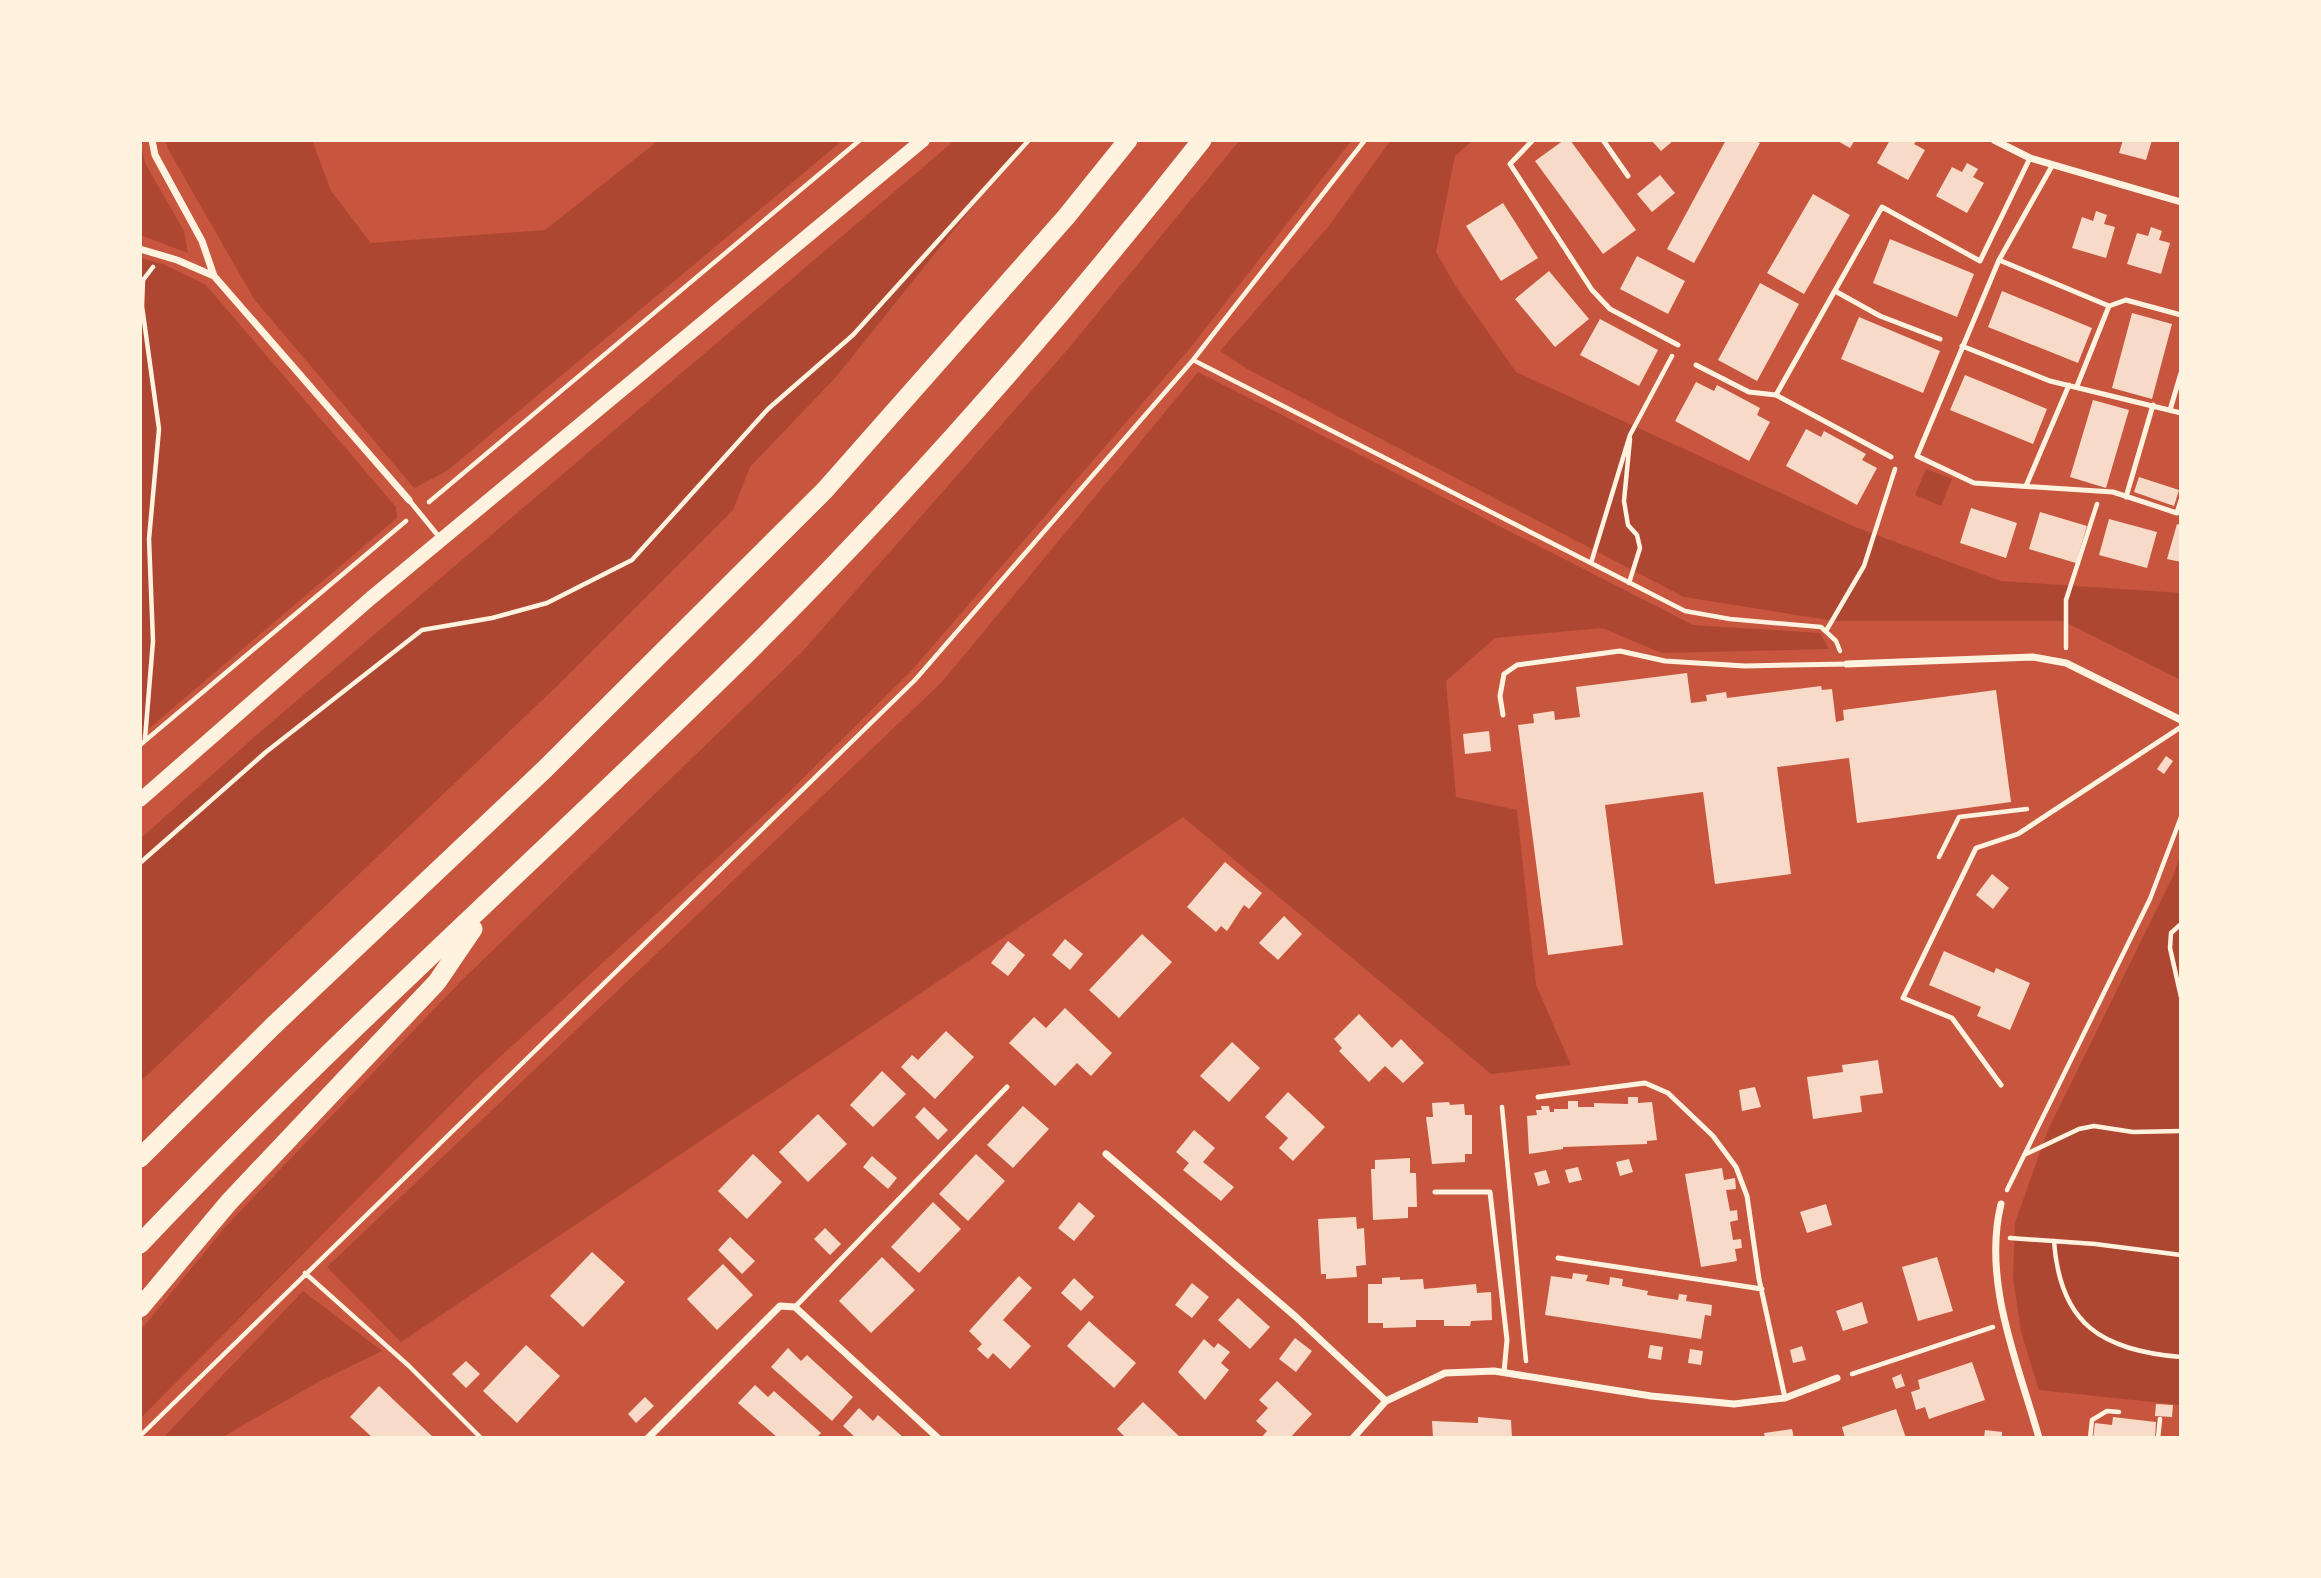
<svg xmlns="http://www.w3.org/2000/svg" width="2321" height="1578" viewBox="0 0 2321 1578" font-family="Lato,sans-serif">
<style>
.green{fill:#ae4732}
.building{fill:#f7dbc8}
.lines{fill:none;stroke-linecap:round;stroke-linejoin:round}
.path{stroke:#fff3e0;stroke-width:4.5}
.service{stroke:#fff3e0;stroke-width:5}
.minor{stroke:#fff3e0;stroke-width:7}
.secondary{stroke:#fff3e0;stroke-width:14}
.trunk{stroke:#fff3e0;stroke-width:19}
</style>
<rect width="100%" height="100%" fill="#c8553d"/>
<path class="green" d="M140,140L145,163L184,231L188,253L140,235Z
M165,140H312L331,191L371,243L545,230L659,140H843L447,471L414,488L254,299L168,149Z
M955,140H1026L835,378L750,467L733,510L555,688L140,1082V839L260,732Z
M1240,140H1352L1191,347L912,670L788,793L476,1079L140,1419V1331L227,1225L462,980L802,652L1068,349Z
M1391,140H1473L1455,156L1436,252L1455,285L1516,372L1855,527L2001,581L2181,593V680L2063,621H1834L1684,597L1249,370L1220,351L1328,227Z
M140,258L163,264L206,285L396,507L397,518L140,736Z
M1198,372L1693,625L1820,633L1829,649L1662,653L1602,628L1495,638L1446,681L1456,797L1517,810L1536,985L1571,1065L1491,1074L1183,817L401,1342L327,1267L942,682Z
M1926,469L1952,479L1941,506L1915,495Z
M2181,853V1405L2039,1390L2021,1332L2013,1277L2015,1223L2048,1130L2173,876Z
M303,1291L382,1351L318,1382L221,1438H163Z"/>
<path class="building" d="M1564,140H1570L1636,230L1603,254L1535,161Z
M1651,140H1674L1661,151Z
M1726,140H1754L1760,143L1694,263L1667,249Z
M1836,140H1855L1850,148Z
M1890,140H1917L1914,144L1925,150L1908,180L1877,163Z
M2123,140H2152L2146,160L2119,153Z
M1967,163L1978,169L1973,177L1984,183L1967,213L1936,196L1952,167L1962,172Z
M1660,175L1675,193L1652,212L1637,194Z
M1813,194L1850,215L1804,294L1767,273Z
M1503,203L1538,258L1501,281L1466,226Z
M2096,211L2107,215L2104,224L2115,227L2106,258L2072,248L2082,217L2093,221Z
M2151,227L2162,231L2159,240L2170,243L2161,274L2127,264L2137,233L2148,236Z
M1890,239L1974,274L1957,317L1873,283Z
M1637,256L1685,281L1668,314L1620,289Z
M1549,271L1589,319L1555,347L1515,299Z
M1760,283L1799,304L1757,381L1718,360Z
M2002,291L2092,328L2078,363L1988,327Z
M2132,313L2172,324L2152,399L2112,388Z
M1859,317L1940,351L1923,393L1841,359Z
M1600,319L1658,350L1639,386L1580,355Z
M1965,375L2047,409L2033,444L1950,410Z
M1696,382L1714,391L1717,385L1760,408L1757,415L1770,422L1749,461L1675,421Z
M2093,400L2129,410L2106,488L2070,477Z
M1806,429L1821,437L1824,431L1857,449L1866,454L1862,460L1877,468L1857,505L1786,466Z
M2139,477L2179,490L2174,506L2134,492Z
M1971,508L2017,523L2006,558L1960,543Z
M2040,512L2087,526L2076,563L2029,549Z
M2109,519L2157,532L2147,568L2099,555Z
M2177,524L2181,525V562L2167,559Z
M1687,673L1691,703L1707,701L1706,695L1726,692L1727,698L1821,686L1822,690L1832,689L1836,722L1844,720L1843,710L1996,690L2011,802L1857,823L1849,758L1777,767L1791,874L1715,884L1703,792L1605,805L1623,945L1548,955L1518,725L1534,723L1533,714L1554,711L1555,720L1580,717L1576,687Z
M1489,731L1491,751L1465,754L1463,734Z
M2166,756L2173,761L2164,774L2157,769Z
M1225,862L1262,893L1249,909L1244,905L1227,931L1221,926L1216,932L1187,907Z
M1992,874L2009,888L1993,909L1976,895Z
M1284,916L1302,934L1278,960L1259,943Z
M1142,934L1172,962L1119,1018L1089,990Z
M1065,939L1083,954L1070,970L1052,955Z
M1008,941L1025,955L1008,976L991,963Z
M1944,951L1994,973L1996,968L2030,983L2010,1030L1977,1016L1981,1007L1929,985Z
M1065,1008L1112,1053L1091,1076L1077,1063L1055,1086L1009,1043L1034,1017L1046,1028Z
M1359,1014L1392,1048L1401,1039L1424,1063L1403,1083L1385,1066L1369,1082L1339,1051L1342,1048L1334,1039Z
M946,1031L974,1057L935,1099L901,1067L912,1055L918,1060Z
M1232,1042L1260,1068L1229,1102L1200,1076Z
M1878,1060L1883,1093L1860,1096L1862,1112L1813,1119L1807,1077L1843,1072L1842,1065Z
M882,1071L906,1094L873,1127L850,1105Z
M1755,1087L1761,1107L1742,1111L1739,1090Z
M1288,1092L1325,1127L1293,1161L1279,1148L1288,1138L1265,1117Z
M1628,1097H1638V1103L1652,1102L1657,1140L1647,1141V1144L1563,1147V1149L1529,1154L1527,1116L1537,1115L1536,1110H1542L1541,1106H1549L1550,1112H1554V1109H1568V1101H1578V1107H1594V1103L1628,1104Z
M1449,1102L1450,1105L1464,1104L1465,1115H1472V1154H1465V1162L1432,1164L1426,1117H1433L1432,1103Z
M1023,1106L1049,1129L1013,1168L987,1145Z
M924,1107L948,1130L938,1140L915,1117Z
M818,1114L847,1144L808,1182L779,1152Z
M1194,1130L1215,1148L1203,1162L1234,1187L1221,1201L1183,1170L1189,1163L1176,1152Z
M753,1154L782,1182L747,1219L718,1191Z
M976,1154L1005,1181L968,1221L939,1194Z
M872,1156L897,1178L888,1189L863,1167Z
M1410,1158V1173H1416L1417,1207H1408V1218L1373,1220L1371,1169H1375V1160Z
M1629,1159L1633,1172L1620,1176L1616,1162Z
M1578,1167L1582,1180L1569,1183L1565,1170Z
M1722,1168L1724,1180L1735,1178L1736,1189L1726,1190L1730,1211L1737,1210L1738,1220L1730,1222L1733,1240L1741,1239L1742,1248L1735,1249L1737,1261L1701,1267L1685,1174Z
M1546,1170L1550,1183L1538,1186L1534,1173Z
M933,1202L961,1229L919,1273L891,1247Z
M1079,1202L1095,1216L1074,1241L1058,1228Z
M1826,1204L1832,1225L1807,1233L1800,1212Z
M1356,1217L1357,1229L1364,1228L1366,1265L1356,1266L1357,1277L1326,1279V1274H1321L1318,1219Z
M825,1228L841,1244L830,1255L814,1239Z
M730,1237L755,1261L742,1274L718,1250Z
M592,1252L625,1282L583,1327L550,1296Z
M882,1257L915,1290L871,1333L839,1301Z
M1937,1257L1953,1311L1918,1321L1902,1267Z
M723,1264L753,1295L717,1330L687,1299Z
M1573,1273L1588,1275L1586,1281L1609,1285L1610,1277L1623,1279L1622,1286L1648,1291L1647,1295L1678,1300L1679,1294L1687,1295L1686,1301L1712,1305L1711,1316L1705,1315L1701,1339L1545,1315L1551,1276L1572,1279Z
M1019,1276L1032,1288L1003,1320L1031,1346L1010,1369L993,1353L988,1359L977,1349L982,1344L969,1331Z
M1400,1277V1280L1423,1279L1424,1289L1476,1284L1477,1293L1491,1292L1492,1320L1471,1321L1470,1326H1444V1320H1416V1327L1383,1328V1323H1368V1284H1382V1278Z
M1074,1278L1094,1297L1081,1311L1061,1293Z
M1192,1283L1209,1297L1192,1318L1175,1305Z
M1238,1298L1270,1327L1250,1349L1218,1320Z
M1862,1302L1868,1323L1843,1331L1836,1311Z
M1089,1321L1136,1363L1114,1388L1067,1346Z
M1295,1338L1312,1351L1296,1372L1279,1359Z
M1204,1339L1214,1348L1218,1343L1230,1352L1221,1363L1229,1370L1205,1400L1178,1372Z
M526,1345L560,1376L517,1423L483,1391Z
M1650,1345L1663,1347L1661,1360L1648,1358Z
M1802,1346L1806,1360L1793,1363L1790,1350Z
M788,1348L801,1361L807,1355L853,1397L832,1421L771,1367Z
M1690,1349L1703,1351L1701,1365L1688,1363Z
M466,1361L480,1374L466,1388L452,1374Z
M1972,1362L1985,1400L1929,1419L1925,1407L1916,1410L1911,1392L1920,1389L1918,1380Z
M1901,1374L1905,1386L1896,1389L1892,1378Z
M1277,1381L1312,1414L1290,1438H1261L1267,1431L1256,1421L1268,1408L1259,1400Z
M755,1385L768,1397L774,1391L821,1433L816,1438H778L738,1403Z
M379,1386L434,1438H373L350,1417Z
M645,1397L654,1406L636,1423L628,1414Z
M1143,1402L1181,1438H1126L1117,1429Z
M2156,1404L2173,1405L2172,1417L2155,1416Z
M859,1408L873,1421L878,1415L904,1438H856L843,1426Z
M1896,1409L1906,1438H1845L1842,1427Z
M1478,1417L1511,1420L1512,1438H1433L1432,1421L1478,1423Z
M2113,1417L2156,1422L2155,1438H2093L2095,1423L2112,1425Z
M1792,1429L1794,1438H1765L1764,1433Z
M1985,1430L2002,1432V1438H1984Z"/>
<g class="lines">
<path class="path" d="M1193,360L1685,611L1730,619L1821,627L1836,641L1840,651
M429,502L860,140
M1591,563L1630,435L1672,356
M1629,583L1640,548L1637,535L1628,525L1624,501L1630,439
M1826,631L1864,566L1895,469
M2066,648V600L2097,504
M145,739L153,641L149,539L159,429L142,306L143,280L153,267
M140,745L406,521
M1939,857L1959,817L2027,809
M140,863L266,752L422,630L492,618L547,603L632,560L768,409L853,335L1029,140
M2181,924L2171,933L2170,948L2181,997
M1502,1107L1526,1361
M2024,1155L2079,1129L2094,1126L2133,1132L2181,1131
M2007,1190L2150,899L2181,817
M2010,1238L2095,1244L2181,1255
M2054,1241C2060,1325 2102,1350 2181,1357
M305,1273L409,1366L481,1438
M1852,1374L1993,1327
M140,1436L915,680L1193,360L1365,140
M2090,1438L2092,1420L2107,1411L2119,1412
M2158,1438L2160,1419"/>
<path class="service" d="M1533,140L1510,164L1592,290L1610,309L1678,345
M1603,140L1628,176
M2052,166L1999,260L1917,456L1974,483L2113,492L2177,513L2181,500
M1999,260L2109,306L2126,300L2181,315
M1835,291L1880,316L1940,339
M1962,346L2050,381L2181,413
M1696,365L1749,392L1776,395
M2077,386L2109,306
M2170,410L2181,373
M1891,457L1776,395L1882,207L1980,261L2030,158
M2026,486L2069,385
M2126,497L2153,405
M409,500L440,538
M1503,715L1500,696L1504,674L1517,665L1620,651L1665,661L1745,666L1847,664
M2001,1085L1952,1018L1903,998L1976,848L2018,834L2181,727
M1538,1097L1645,1083L1668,1093L1713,1136L1736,1167L1747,1196L1759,1279L1785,1398
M1435,1192H1490L1507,1340L1504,1372
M1558,1258L1762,1289
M795,1307L1007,1087"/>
<path class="minor" d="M152,140L155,155L202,241L214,276
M1994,140L2030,158L2181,202
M140,249L177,260L214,276L409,500
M1847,664L2033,657L2066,663L2181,720
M1106,1154L1296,1317L1386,1401
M2001,1204C1982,1282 2018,1363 2039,1438
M648,1438L780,1306L795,1307L938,1438
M1353,1438L1386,1401L1445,1373L1494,1371L1651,1396L1734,1404L1785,1398L1837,1378"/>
<path class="secondary" d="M140,800L371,598L923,140"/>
<path class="trunk" d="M140,1158L273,1026L545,769L825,490L1066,217L1128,140
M140,1244C327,1046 531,865 725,675C896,508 1054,328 1202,140
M140,1308L229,1202L437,982L473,929"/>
</g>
<rect width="2321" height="1578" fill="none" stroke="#fff3e0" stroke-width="284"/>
</svg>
